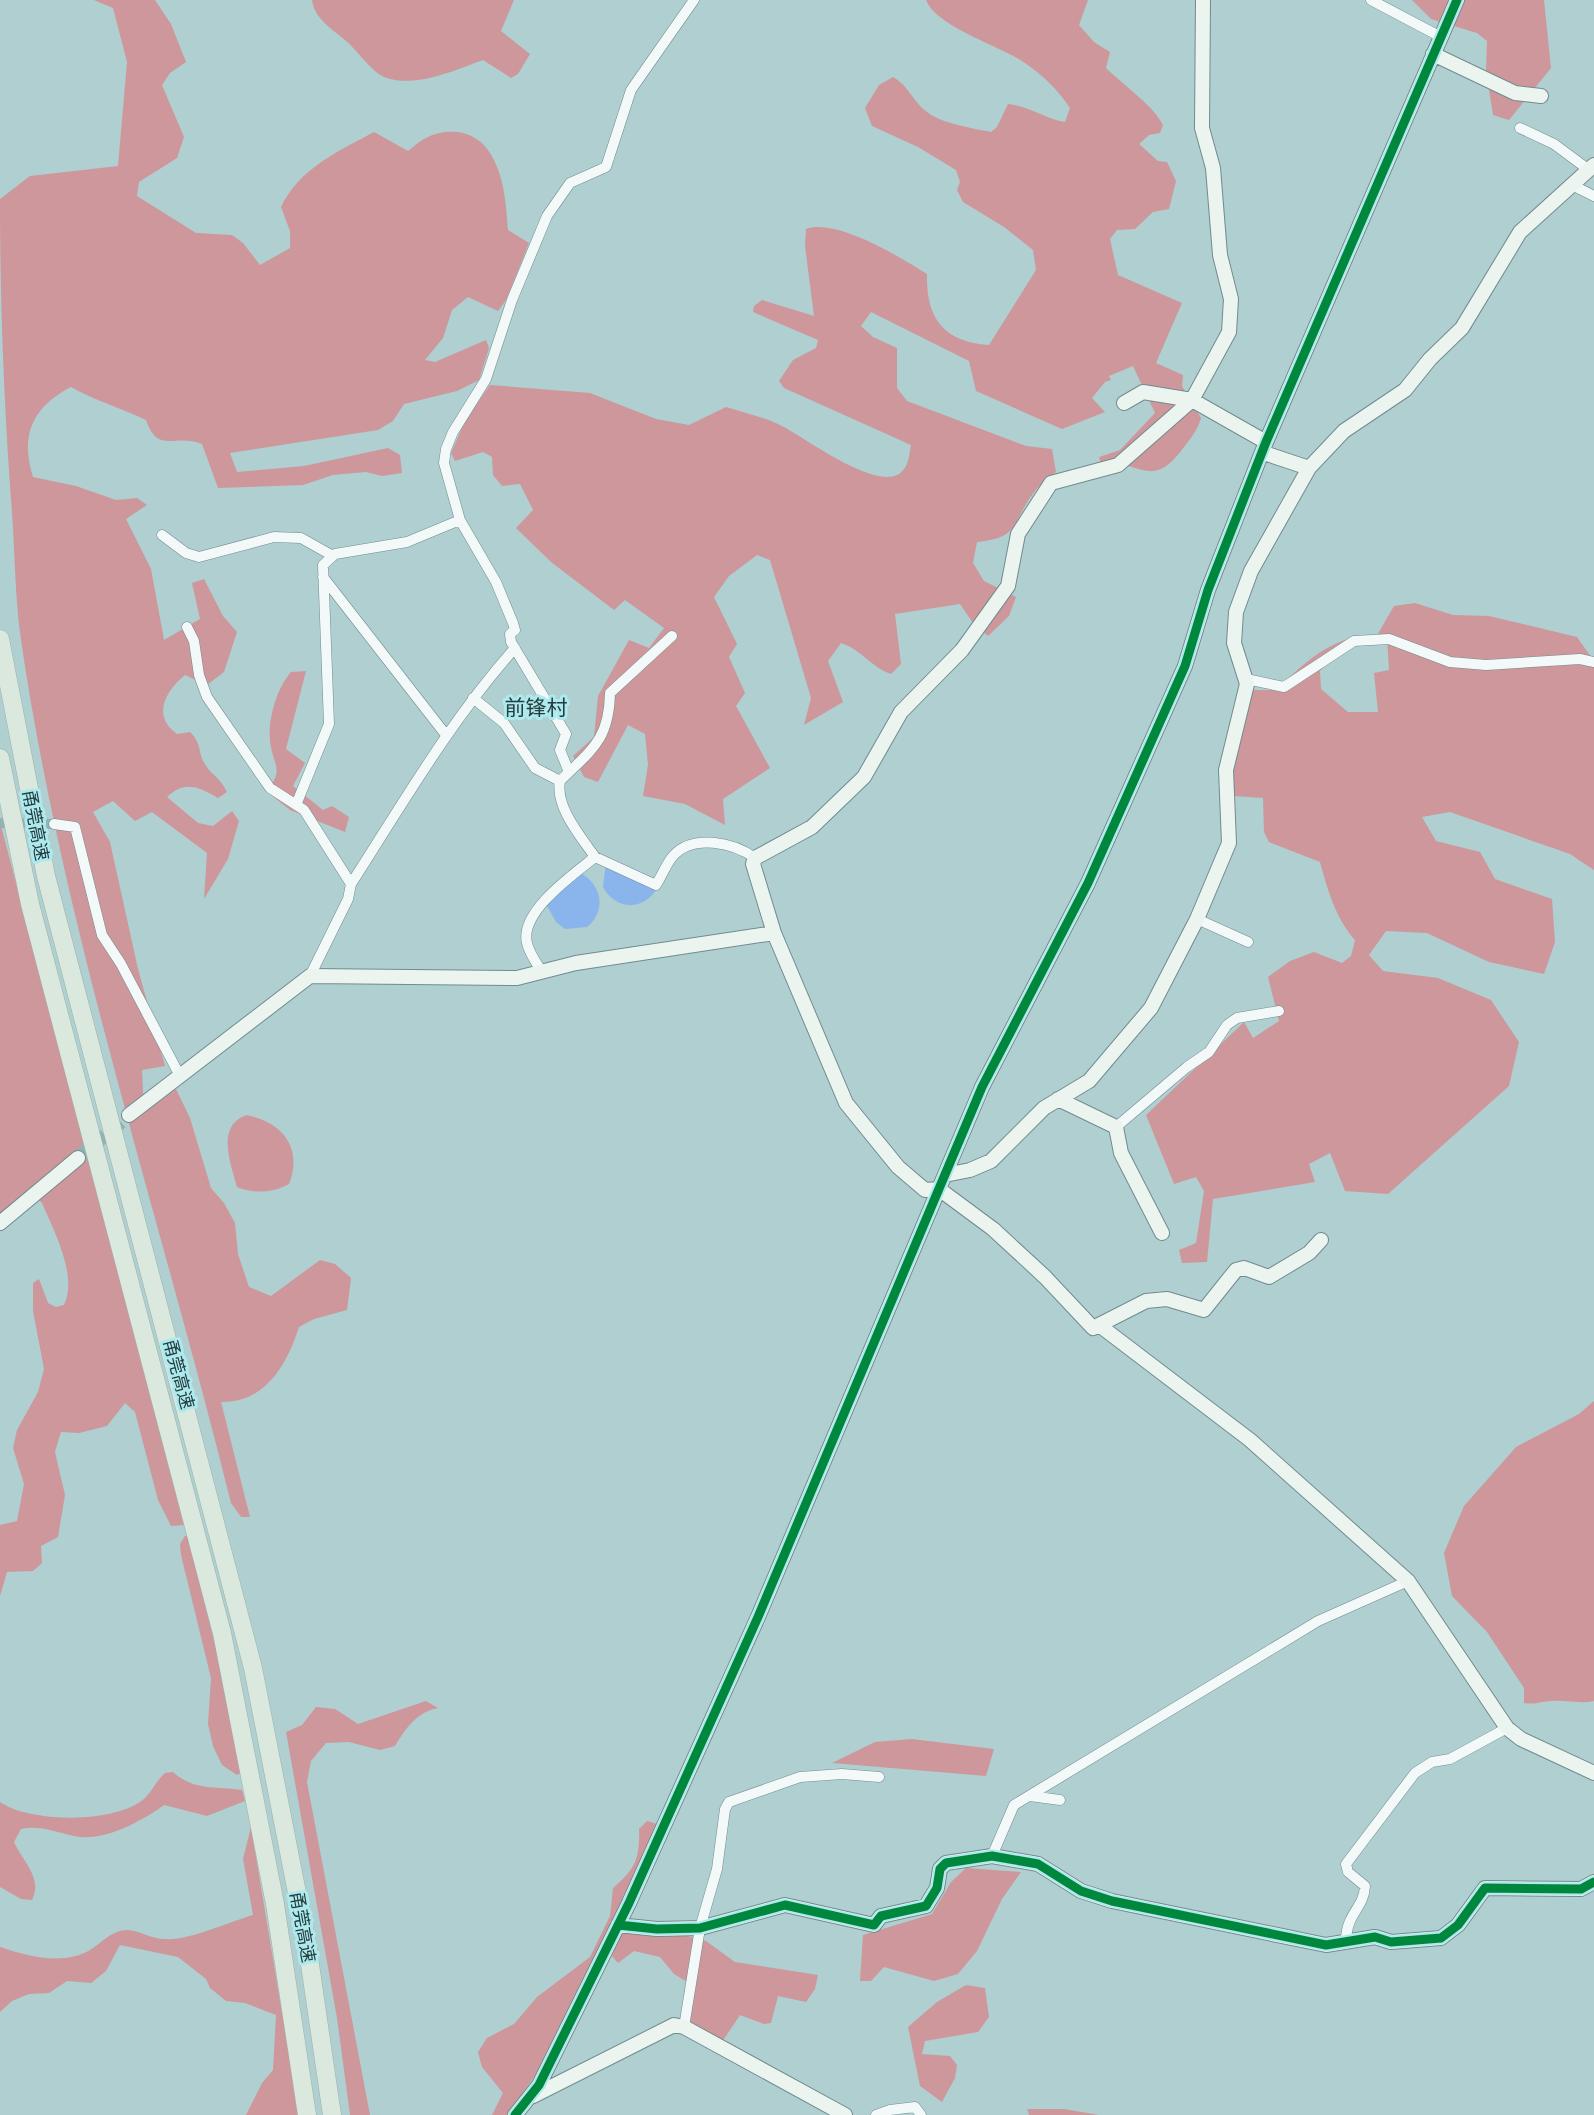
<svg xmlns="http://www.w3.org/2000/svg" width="1594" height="2115" viewBox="0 0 1594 2115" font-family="Raleway,'Noto Sans SC',sans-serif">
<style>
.forest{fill:#ce979b}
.water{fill:#8ab4ec}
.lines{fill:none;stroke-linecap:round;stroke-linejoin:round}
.street-tunnel{stroke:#93b2b4;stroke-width:10;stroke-dasharray:10 5;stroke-linecap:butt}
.secondary-tunnel{stroke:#93b2b4;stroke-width:14;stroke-dasharray:14 7;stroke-linecap:butt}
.street-casing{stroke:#728b8d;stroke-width:11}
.secondary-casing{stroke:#728b8d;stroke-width:16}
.highway-casing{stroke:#9ab3a9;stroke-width:19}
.street{stroke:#f3f8f8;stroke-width:10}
.secondary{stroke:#ecf4f0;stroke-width:14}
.highway{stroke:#dae8de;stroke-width:18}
.cycleway-casing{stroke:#aee9ed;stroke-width:13}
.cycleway{stroke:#00873e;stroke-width:9}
.labels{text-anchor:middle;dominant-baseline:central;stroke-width:6;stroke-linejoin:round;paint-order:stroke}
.street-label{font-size:18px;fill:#243d3e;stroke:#aee9ed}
.quarter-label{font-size:21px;fill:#243d3e;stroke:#aee9ed}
</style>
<rect width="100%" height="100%" fill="#afcfd1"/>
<path class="forest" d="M94,0H155L171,24L186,62L170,73L162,85L184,137L177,158L139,182L137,196L196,233L232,235L243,243L260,265L290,248V231L281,207C299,169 337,152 374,132L408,151C423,138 436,130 457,132C501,137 506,195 508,230L529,243L506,300L498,311L468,297L452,310L443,338L425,360L435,362L486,340L489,348L479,380L457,391L404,404L393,421L378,430L230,453L237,472L304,466L388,448L400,455L402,473L382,476L366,472L333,475L303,485L218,488L202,444C175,433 158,455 146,420C121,408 96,401 71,387C32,407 20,436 33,477L76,486L116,500L137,498L147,505L126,519L151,569L164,640L200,619L192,583L204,579L223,616L237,632L224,672L207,685L185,675C166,690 151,716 177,734L190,732C203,745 197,752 205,764C211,775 220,777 227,792L218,798C199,787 185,780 167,797L198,823L213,826L232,811L239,821L228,859L204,899L207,853L152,812L135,821L113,801L93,812L110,842L138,969L165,1066L142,1070L143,1093L154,1105L176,1089L190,1118L211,1188L224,1203L235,1223L238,1254L249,1287L271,1296L320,1260L335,1264L351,1278L347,1310L314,1319L299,1327C287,1365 265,1403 221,1402L250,1517H241L231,1503C160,1216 64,933 21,640C15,598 15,555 12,513C4,408 0,304 0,199L30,176L118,166L127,62L113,8Z
M312,0H514L501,31L530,54L518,74L511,78L483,60C455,70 415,89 384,77C372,72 356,49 345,40C332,29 314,18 312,0Z
M926,0H1088L1079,25L1094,42L1110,52L1106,68C1123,85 1153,105 1163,125L1160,133L1149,135L1139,144L1158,161L1167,162L1176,181L1169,209L1153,212L1135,229L1117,230L1110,239L1118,275L1182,303L1156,363L1183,375L1182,386L1201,418C1197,432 1189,440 1181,451C1150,491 1139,458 1101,464L1099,457L1120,450L1155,413L1133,366L1109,376L1111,380L1105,382L1092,398L1105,412L1062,429L976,391L969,361L871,312L861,326L873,337L897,348V388L907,401L1026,446L1052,449L1056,472C1048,479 1038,486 1032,495C1010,526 1020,537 977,542L973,563L984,581L1016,597L1009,616L988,636L973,623L960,604L895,614L901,664L891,674C871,667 862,650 841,643L828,661L843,702L804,725L811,698L770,560L757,555L729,576L714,597L737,644L729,657L745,693L736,706L770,768L723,799L725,825L685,804L643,796L648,765L645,734L628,725L598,782L584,777L573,756L594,737L598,696L629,640L649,648L664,628L625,600L614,610L551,562L516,528L533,510L520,484L502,486L493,475L492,457L483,452L455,461L451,453L466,419L490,385L590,393L656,419L689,425L726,407C744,413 765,417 782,426C805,438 875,490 899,474C909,467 909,455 911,445L784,388L779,381L793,360L816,348L818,340L753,312L754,306L762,300L814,316L805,246L806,229C836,218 900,257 927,274C926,318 943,342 989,345L1036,270L1033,250L1004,227L963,202L957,190L960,182L956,170L918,147L872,126L865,108L879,85L893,77C909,86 913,102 927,112C943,124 972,128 991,132L997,127L1008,104C1029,106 1045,119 1065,122L1070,108C1059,91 1043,75 1025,63C1001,46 936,27 926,0Z
M1412,0H1544L1551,68L1509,120L1493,115L1486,71L1487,41L1477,33L1431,19Z
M1415,603L1453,615L1489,616L1577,637L1594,661V870L1570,854L1450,812L1422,817L1436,841L1480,852L1495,879L1552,899L1555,942L1544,974L1489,962L1427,933L1386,931L1369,955L1383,971L1438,978L1491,1000L1519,1042L1509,1086L1388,1194L1345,1191L1330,1153L1309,1164L1315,1182L1213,1199L1207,1262L1182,1263L1179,1250L1196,1243L1204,1191L1196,1177L1174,1184L1146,1115L1244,1022L1253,1038L1279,1021L1268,977L1290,961L1314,952L1342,963L1351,956L1355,940C1335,917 1328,891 1320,862L1269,842L1264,832L1263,798L1233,796C1226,763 1239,721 1253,690H1276C1298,669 1320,647 1351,638L1320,671L1321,689L1348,712H1378L1374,673L1389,670L1387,636L1376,637L1394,606Z
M306,671L286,749L305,763L293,786L323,810L332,806L349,817L345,832L290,810L266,791C286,769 272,765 270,740C268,718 277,688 291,672Z
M0,822L184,1525L171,1526L158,1500L135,1412L125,1403L107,1426L79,1433L61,1432L55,1452L65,1495L58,1537L41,1546L42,1563L33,1571L7,1572L0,1596V1525L17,1521L24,1484L13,1448L17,1430L38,1392L44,1369L33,1311V1283L39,1279L48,1303L56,1307L64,1305C78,1276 54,1231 42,1203L36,1197L0,1216Z
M247,1115C283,1123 303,1148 289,1184C273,1193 254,1194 237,1187C230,1162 216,1125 247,1115Z
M1594,1401V1701C1580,1704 1567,1700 1553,1701C1541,1701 1536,1705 1524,1703V1688L1487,1632L1452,1596L1444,1553L1464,1506L1516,1447L1579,1414Z
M185,1536H188L219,1661L242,1772L237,1775L222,1765L213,1746L208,1724L211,1678L181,1555L180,1544Z
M426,1701L438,1708C417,1712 406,1728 395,1746L380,1750L349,1742L326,1743L311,1761L307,1782L370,2115H350L337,2018L286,1732L302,1725L316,1707L335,1709L358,1724Z
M912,1739L994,1749L986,1776L832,1763L875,1742Z
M173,1772C194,1791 215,1786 242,1790L245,1801L207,1816L164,1805C142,1821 102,1843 74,1836C55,1832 40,1825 21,1829L14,1842C23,1862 43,1878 32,1900L21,1899L0,1887V1802C30,1823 117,1824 145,1798C152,1791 157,1780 165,1773Z
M647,1821L657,1824L599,1956L546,2060L507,2115H492L503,2093L482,2067L478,2052L487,2038L514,2024L537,1997L590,1957L610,1916L613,1888C635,1869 640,1859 639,1829Z
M251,1827L299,2115H246L262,2083L273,2070L276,2015L245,2003L226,2001L210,1988L206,1979L178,1957L120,1945L106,1971L91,1983L67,1981L49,1993L29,1994L12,2001L0,2012V1947C27,1956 63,1966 90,1950C102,1943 111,1930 128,1930C140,1931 152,1939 165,1939C188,1941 229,1922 253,1915L243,1859Z
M966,1868L1021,1872L1002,1899L977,1951L958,1974L934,1981L884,1967L871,1981H860L863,1935L932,1914L951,1882Z
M622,1931L672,1932L706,1941L735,1962L818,1975L815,1989L806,2002L778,1996L771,2023L764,2024L740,2015L722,2042L688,2021L694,1986L674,1974L660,1957L634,1951L618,1963L612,1956Z
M966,1985L985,1988L989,2017L978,2032L925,2041L922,2054L950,2056L957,2065L955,2078L942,2102L920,2086L908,2027L937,2002Z
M1027,2109H1064L1099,2115H1029Z"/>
<path class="water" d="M606,863L657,888C644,911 616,911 603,887Z
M580,873C602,884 607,911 587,927L565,929L556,922L546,904Z"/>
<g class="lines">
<path class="street-tunnel" d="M0,823L54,824"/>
<path class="secondary-tunnel" d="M78,1158L129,1115"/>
<g class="street-casing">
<path id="street" d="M1371,0L1441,37
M1520,128L1554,144L1589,170
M1572,185L1594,196
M162,535L186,553L199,557L274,537L301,538L333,556
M323,577L446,735
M187,627L194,641L199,675L207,697L270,788L304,810L351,884L348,899L310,976
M1246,679L1284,687L1354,641L1389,639L1450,662L1486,665L1580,659L1594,662
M473,698L504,723L535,768L560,781
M569,772L560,750L566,734L511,642L510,634L515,630L513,623L496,582L460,520L444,463L446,449L453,432L486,379L512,300L547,216L570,183L606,167L631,90L694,0
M296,805L329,724L323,565L335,554L407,542L460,520
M54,824L75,827L102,935L121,964L180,1076
M595,857C581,837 555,807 560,781C591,750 609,741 610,693L672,636
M351,884C403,803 451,720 515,648
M1197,919L1248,942
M542,972C537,964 529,953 527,943C519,912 574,874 595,857L656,885C662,876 666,864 673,856C693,833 734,843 755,858
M1116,1127L1187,1067L1209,1052L1227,1025L1237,1018L1279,1011
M1030,1796L1060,1800
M992,1856L1014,1805L1318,1621L1408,1581
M1346,1939C1347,1913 1364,1908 1365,1886L1348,1872L1346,1864L1415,1773L1432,1762L1450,1759L1507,1728
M684,2027L700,1928L717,1869L725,1809L729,1802L800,1777L842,1774L879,1777
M876,2115L890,2110L915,2107L921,2115"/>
</g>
<g class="secondary-casing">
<path id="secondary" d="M1203,0L1202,128L1213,168L1220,255L1231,299L1229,332L1192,400L1118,465L1051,483L1018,534L1008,586L962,650L901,712L864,777L812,827L755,858L753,864L774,933L846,1103L898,1167L925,1190L939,1189L993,1229L1045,1277L1093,1328L1146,1301L1167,1299L1204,1310L1236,1270L1244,1268L1269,1277L1309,1253L1321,1240
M1433,54L1515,93L1541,96
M1124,403L1143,392L1192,400L1266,442
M1264,453L1309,468
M1058,1099L1116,1127L1121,1153L1162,1233
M129,1115L310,976L517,978L576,963L774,933
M945,1175L970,1170L991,1161L1044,1108L1089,1081L1151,1008L1197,919L1229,843L1226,770L1247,684L1234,643L1236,612L1251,571L1309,468L1344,431L1405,390L1430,359L1462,328L1520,232L1594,165
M0,1223L78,1158
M1099,1325L1250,1440L1408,1581L1507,1728L1521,1739L1594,1773
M618,1925L657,1929L700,1928L785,1905L874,1925L881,1916L926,1906L937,1888L940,1869L946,1863L992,1856L1038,1864L1081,1891L1112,1901L1326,1945L1375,1937L1391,1942L1441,1938L1458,1925L1485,1888L1581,1889L1594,1882
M533,2096L674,2025L684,2027L845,2115
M515,2115L539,2085L629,1903L758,1617L982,1087L1088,883L1185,666L1208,590L1266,442L1457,0"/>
</g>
<g class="highway-casing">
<path id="highway" d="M0,639L46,876L253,1668L307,1944L332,2115
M0,758L30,904L222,1633L275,1904L307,2115"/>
</g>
<use href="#street" class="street"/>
<use href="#secondary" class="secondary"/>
<use href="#highway" class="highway"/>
<g class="cycleway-casing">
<path id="cycleway" d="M618,1925L657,1929L700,1928L785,1905L874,1925L881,1916L926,1906L937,1888L940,1869L946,1863L992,1856L1038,1864L1081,1891L1112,1901L1326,1945L1375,1937L1391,1942L1441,1938L1458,1925L1485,1888L1581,1889L1594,1882
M515,2115L539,2085L629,1903L758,1617L982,1087L1088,883L1185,666L1208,590L1266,442L1457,0"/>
</g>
<use href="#cycleway" class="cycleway"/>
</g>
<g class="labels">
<g class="street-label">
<text transform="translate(36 825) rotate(79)">甬莞高速</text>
<text transform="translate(179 1374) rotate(75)">甬莞高速</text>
<text transform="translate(303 1927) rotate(80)">甬莞高速</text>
</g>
<g class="quarter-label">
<text x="536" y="707">前锋村</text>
</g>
</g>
</svg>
